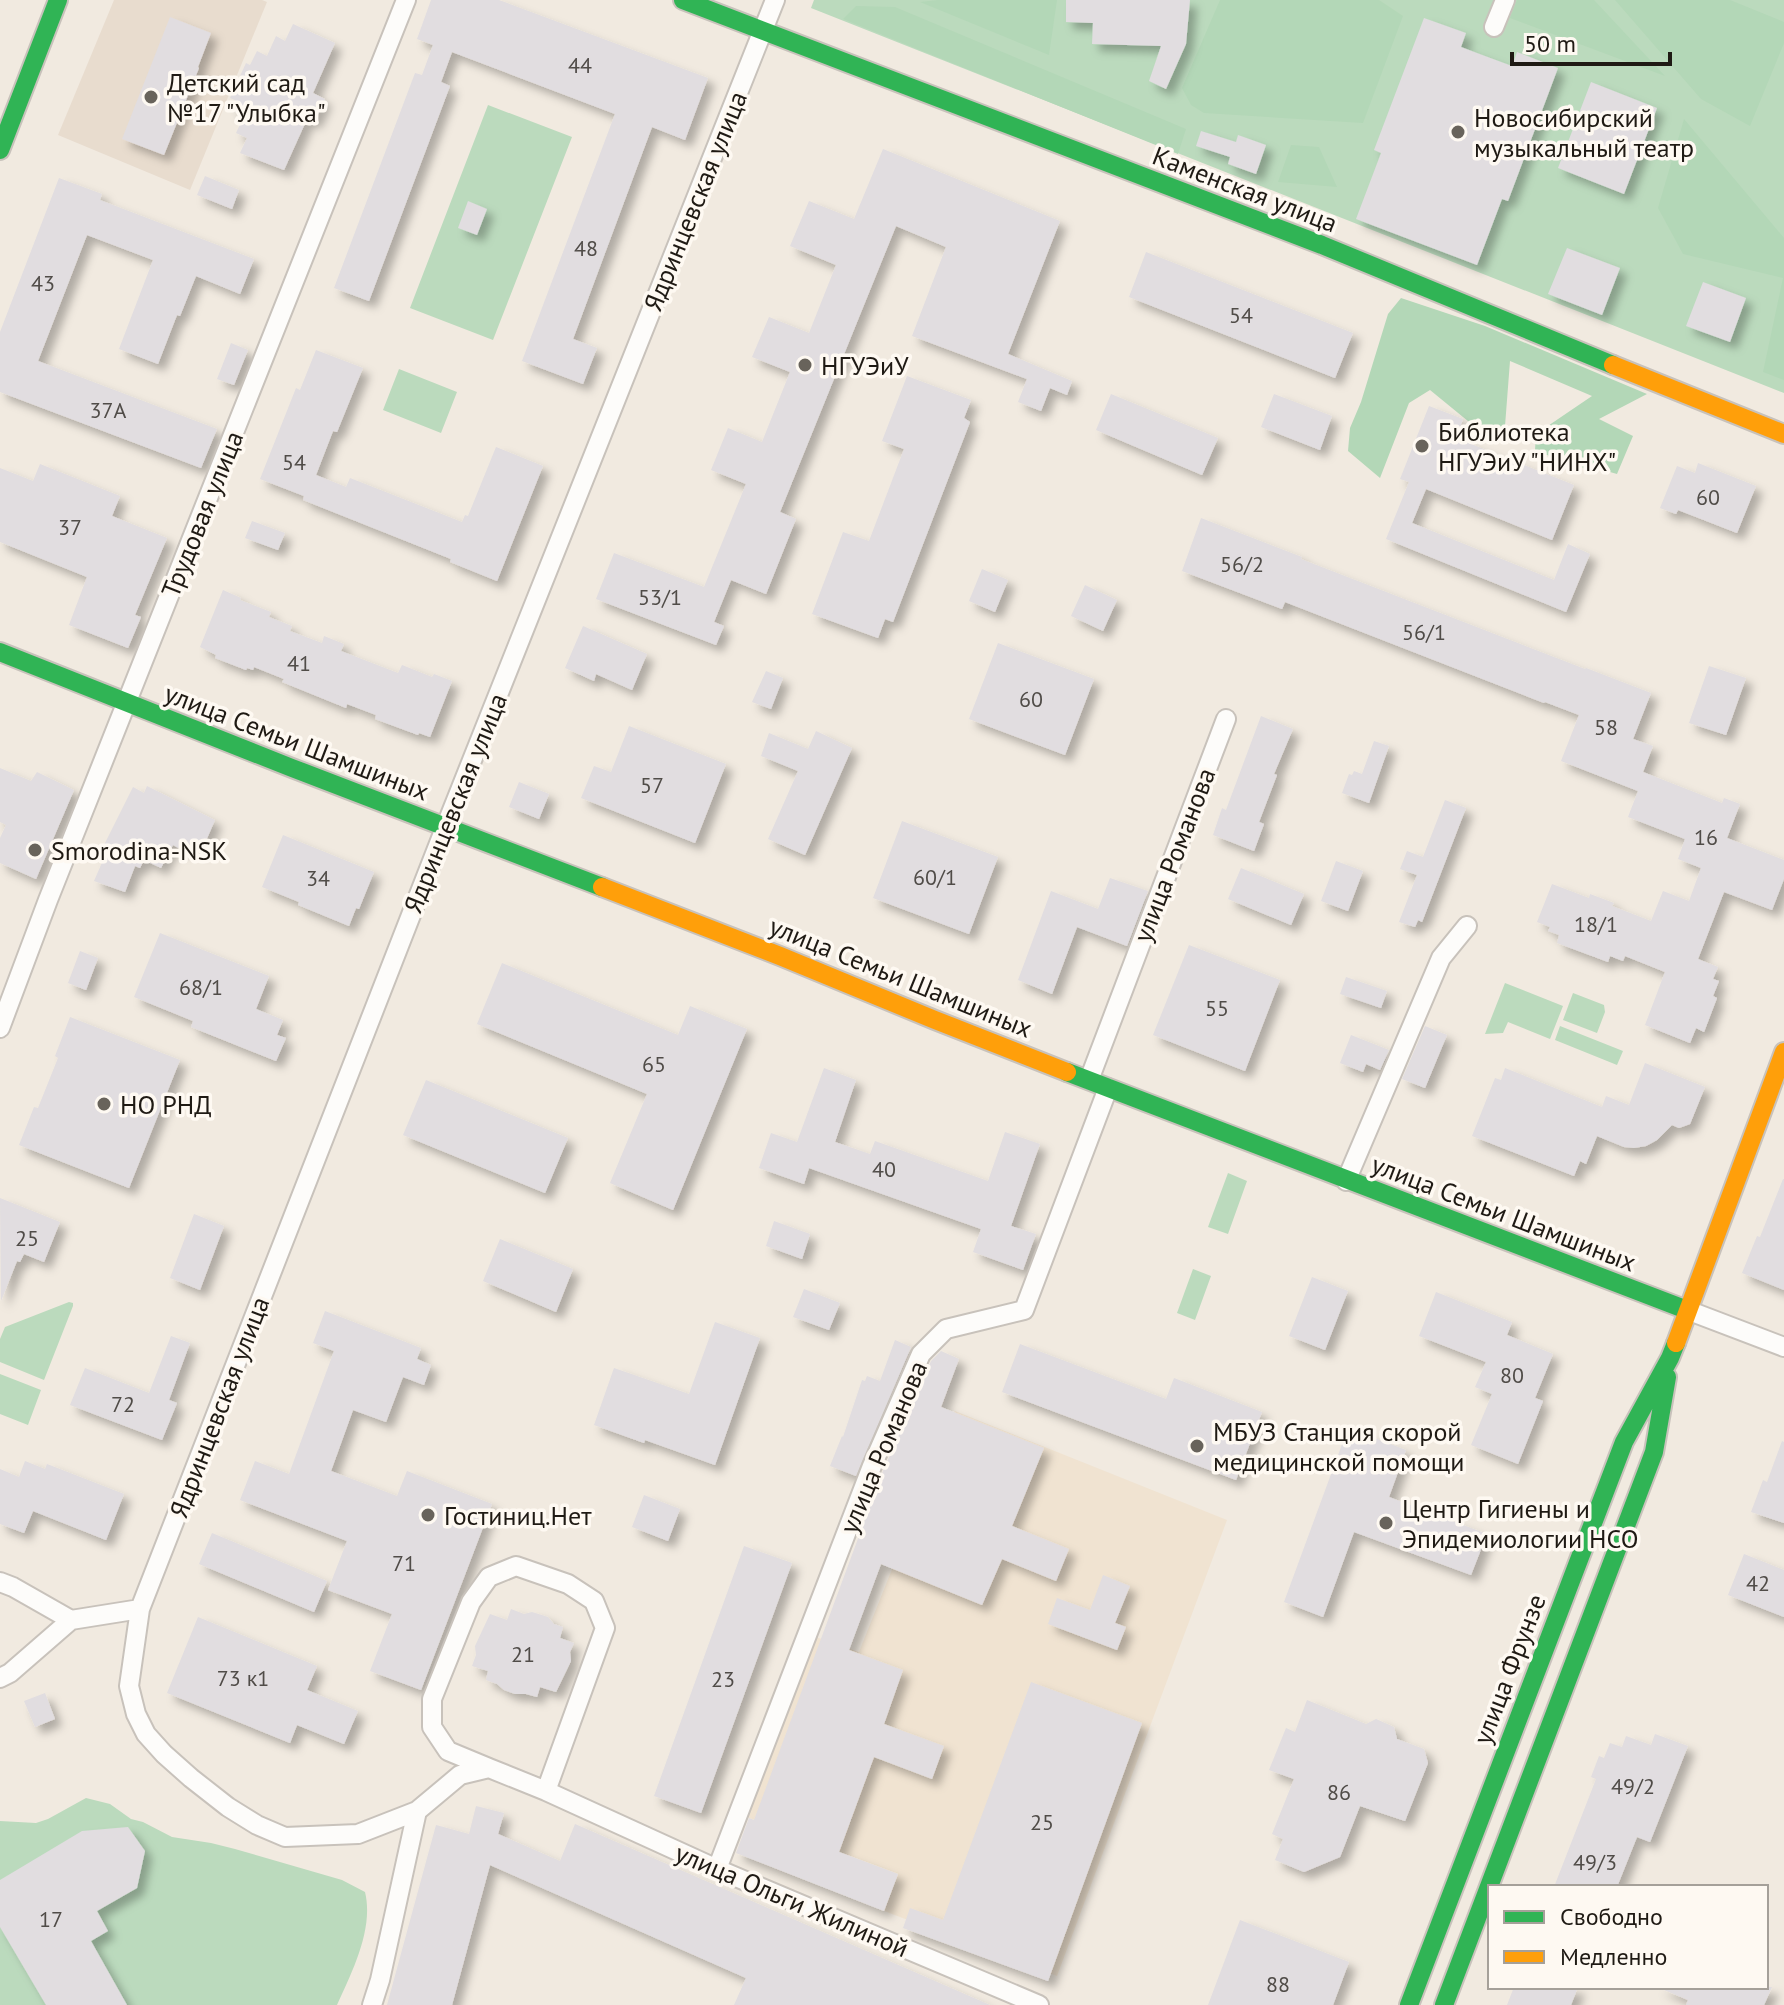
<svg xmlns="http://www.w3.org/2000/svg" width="1784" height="2005" viewBox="0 0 1784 2005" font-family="'PT Sans',sans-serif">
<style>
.built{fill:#f0e3d1}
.education{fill:#e8dcce}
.green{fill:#bbdabd}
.forest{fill:#b3d7b7}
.building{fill:#e1dde0;filter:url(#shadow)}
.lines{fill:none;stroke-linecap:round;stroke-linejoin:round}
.street-casing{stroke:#c8c2bb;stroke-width:22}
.fast-casing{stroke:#c8c2bb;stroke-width:22}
.slow-casing{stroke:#c8c2bb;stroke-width:22}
.street{stroke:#fdfcfa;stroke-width:18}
.fast{stroke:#30b455;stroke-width:18}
.slow{stroke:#ff9f0a;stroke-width:18}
.poi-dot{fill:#68635b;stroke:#fef9f2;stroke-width:3}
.labels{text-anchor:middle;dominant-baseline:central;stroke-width:7;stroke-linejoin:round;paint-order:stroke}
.number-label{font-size:22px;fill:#504c48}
.poi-label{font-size:26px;fill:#1f1a14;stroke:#fef9f2;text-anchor:start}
.street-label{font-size:26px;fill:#1f1a14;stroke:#fef9f2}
</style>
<defs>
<filter id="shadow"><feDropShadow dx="7" dy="7" stdDeviation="4" flood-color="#0004"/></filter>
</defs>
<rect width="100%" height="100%" fill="#f1eae0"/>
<path class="built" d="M955,1411L1227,1520L1057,1976L884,1911L898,1874L744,1816L813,1636L859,1652Z"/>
<path class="education" d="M114,0H262L267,2L190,190L58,135Z"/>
<path class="green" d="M814,0H1784V393L811,8Z
M488,105L572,137L493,340L410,308Z
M399,369L457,392L441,433L383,410Z
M1505,983L1563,1006L1550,1039L1508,1022L1503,1033L1485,1034Z
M1573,993L1604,1005L1605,1012L1597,1033L1563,1020Z
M1560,1026L1623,1051L1617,1065L1555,1040Z
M1228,1173L1247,1181L1228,1234L1208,1227Z
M1193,1269L1211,1276L1195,1320L1177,1313Z
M69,1302L73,1303V1306L44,1380L0,1362V1339L5,1327Z
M0,1374L41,1390L28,1425L0,1414Z
M86,1798L110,1804L131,1819L143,1822L172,1837L211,1843L235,1849L342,1880L365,1892C374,1929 352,1972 337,2005H0V1821L36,1823L48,1819Z"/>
<path class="forest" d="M938,0H1057L1049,55L920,2Z
M1220,0H1379L1403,16L1363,123L1204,113L1191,105L1182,88Z
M1517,0H1594L1665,76L1510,18Z
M1615,0H1730L1784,22V43L1750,126L1701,99Z
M856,6L895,7L1186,129L1178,154L843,19Z
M1684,119L1784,238V380L1763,372L1783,278L1683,254L1658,208Z
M1291,145L1319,147L1337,187L1278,182Z
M1401,298L1485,326L1647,394L1599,419L1633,436L1617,474L1596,468L1576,467L1535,450L1536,434L1592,396L1510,361L1505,426L1485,435L1430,390L1409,403L1380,478L1348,451L1350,428L1361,402L1388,314Z"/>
<path class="building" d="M431,0H499L708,78L685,140L652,127L573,339L597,348L583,384L522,361L615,114L452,52L441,82L450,86L369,301L334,288L415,73L422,75L433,45L417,39Z
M1066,0H1190L1186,44L1166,89L1149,81L1161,46L1092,44L1093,23L1066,22Z
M170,17L211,33L198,67L199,68L164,155L122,139Z
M1424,18L1466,33L1461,47L1485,56L1512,66L1517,52L1558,68L1508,201L1502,199L1477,265L1356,219L1381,153L1374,150Z
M293,24L335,43L313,93L325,99L314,122L307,119L284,170L240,153L247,138L236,133L244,116L231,110L235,100L230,98L246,63L250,65L257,51L267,56L276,36L285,41Z
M1591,82L1657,108L1624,194L1558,168Z
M1201,131L1236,142L1238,135L1266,145L1256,174L1228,164L1230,157L1196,146Z
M883,149L1060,221L1008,354L1072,381L1067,395L1050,388L1041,411L1018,402L1027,379L912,336L946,247L896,226L780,512L796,519L766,594L731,580L714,622L724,626L716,645L596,599L614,553L704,587L746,484L711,470L728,428L762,442L790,372L752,357L769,317L809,333L836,265L790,246L809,201L854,219Z
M205,176L239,190L232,209L197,195Z
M59,178L102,194L100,200L254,259L240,294L196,276L180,316L177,315L158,364L119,349L153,260L87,235L38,361L217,429L201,468L0,392V332Z
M468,201L487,209L477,235L458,228Z
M1567,248L1620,268L1602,315L1548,294Z
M1146,252L1353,333L1335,378L1129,297Z
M1703,282L1746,298L1730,342L1686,326Z
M231,343L248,350L234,385L217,379Z
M316,350L363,368L337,432L333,431L316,475L346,487L350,478L462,522L465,515L468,516L496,447L543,466L497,581L450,562L451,559L303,500L304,496L260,479L296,388L300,390Z
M907,376L971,400L964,418L970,422L893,622L885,619L878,638L812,614L843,532L869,541L904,449L882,441Z
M1111,394L1218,438L1202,475L1096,430Z
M1274,394L1332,416L1320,450L1261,427Z
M1429,406L1463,419L1456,438L1574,485L1552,540L1426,489L1412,523L1554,580L1568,544L1590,554L1566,612L1386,539L1409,482L1400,479Z
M1698,463L1756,486L1737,533L1678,510L1676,514L1660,508L1677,466L1695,473Z
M40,464L120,496L112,516L167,538L135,615L141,617L128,648L69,625L87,577L0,542V468L33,481Z
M1201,518L1302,557L1301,559L1585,669L1586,668L1651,693L1633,739L1653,746L1643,772L1722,803L1724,798L1740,804L1727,838L1784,860V879L1772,910L1724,892L1698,959L1718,967L1713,979L1719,981L1713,996L1717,998L1704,1032L1696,1028L1690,1043L1645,1025L1665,972L1625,956L1623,961L1610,956L1608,962L1557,943L1559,935L1548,931L1550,927L1537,922L1552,884L1589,898L1590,894L1614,903L1612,906L1651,921L1663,891L1689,901L1701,868L1678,859L1685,839L1628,817L1638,791L1561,761L1579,715L1545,702L1544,703L1285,602L1282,609L1182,571Z
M252,521L285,533L278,550L245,538Z
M982,569L1008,580L995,612L969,601Z
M1085,585L1117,600L1103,631L1071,616Z
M223,590L241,598L240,600L271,612L269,617L292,626L290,631L322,643L324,636L344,644L341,651L398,673L402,665L432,677L434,674L452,681L430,737L419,733L418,735L375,719L376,715L347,704L346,708L319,697L282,682L284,679L254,667L253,670L247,668L246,670L215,658L216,655L200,647Z
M583,626L647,654L632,690L596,674L594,681L565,668Z
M998,643L1094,679L1065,755L969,719Z
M1709,666L1746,678L1726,735L1689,723Z
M766,671L783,678L771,709L752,702Z
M1261,716L1293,729L1274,774L1277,775L1259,822L1264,824L1254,851L1213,835L1222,808L1226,810Z
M629,726L726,764L695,843L581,798L594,766L611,772Z
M816,731L852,748L805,855L768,839L798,771L761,756L769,733L808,749Z
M1374,741L1389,746L1369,803L1342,793L1349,774L1352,775L1354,771L1362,774Z
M0,768L31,781L37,772L74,790L36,879L0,863V838L6,825L0,822Z
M519,782L549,794L539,819L509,807Z
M147,786L215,820L202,850L186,842L182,850L173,845L161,868L144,860L140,868L135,866L125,892L94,881L104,858L99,855L133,787L144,793Z
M1445,800L1466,808L1422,922L1418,920L1415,927L1399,922L1417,875L1400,869L1407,851L1423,857Z
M902,821L998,857L969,934L873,898Z
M283,835L374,872L359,909L356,908L349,926L298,905L299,902L262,887Z
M1336,861L1363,871L1348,911L1321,901Z
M1241,868L1304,894L1291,925L1228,899Z
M1110,878L1148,891L1127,946L1077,927L1052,994L1018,980L1051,891L1098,909Z
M160,933L269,976L256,1009L283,1020L277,1035L286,1038L276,1061L191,1027L193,1021L134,997Z
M1189,945L1280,980L1245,1071L1153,1035Z
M80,951L98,958L86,990L68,983Z
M502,963L678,1035L690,1006L747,1029L673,1210L610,1183L647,1094L477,1024Z
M1346,977L1387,991L1381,1008L1340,994Z
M70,1017L180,1060L129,1188L19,1145L34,1107L38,1108L58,1058L55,1056Z
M1425,1026L1447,1035L1425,1088L1402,1079Z
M1351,1035L1389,1050L1380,1070L1366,1064L1363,1072L1340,1063Z
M1645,1063L1705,1087L1690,1124L1679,1128L1672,1125L1657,1140L1646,1146L1634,1148L1624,1147L1597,1136L1586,1164L1580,1161L1574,1176L1472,1136L1495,1078L1501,1080L1505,1068L1602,1107L1606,1096L1629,1105Z
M824,1068L856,1080L835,1142L870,1154L875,1141L988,1181L1005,1132L1040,1144L1011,1226L1036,1234L1023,1270L973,1252L981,1229L809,1168L804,1184L759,1168L771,1133L797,1142Z
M426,1080L568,1138L545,1193L403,1135Z
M1783,1179H1784V1290L1742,1273L1757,1236L1760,1237Z
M0,1198L60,1222L44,1262L24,1254L20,1262L17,1261L1,1301Z
M194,1214L224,1226L200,1290L170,1278Z
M774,1221L810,1234L802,1259L766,1246Z
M500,1239L573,1269L556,1312L483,1281Z
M1312,1277L1348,1291L1325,1350L1289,1336Z
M804,1289L840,1303L829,1330L793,1317Z
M1436,1292L1512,1322L1507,1335L1553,1354L1535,1398L1543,1401L1518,1464L1471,1445L1492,1394L1475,1387L1486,1362L1419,1336Z
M325,1311L421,1348L417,1359L431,1365L424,1385L403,1377L386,1422L353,1410L331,1471L397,1496L407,1471L492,1504L421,1690L370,1671L392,1614L328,1590L347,1541L240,1500L255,1461L289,1474L334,1351L313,1343Z
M715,1322L760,1338L715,1465L645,1440L644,1443L594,1425L614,1368L689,1394Z
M171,1336L190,1343L169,1400L177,1403L162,1440L70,1405L85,1368L149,1393Z
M895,1340L911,1347L856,1476L830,1466L842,1436L843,1437L862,1380L865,1381L867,1376L880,1381Z
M1020,1344L1166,1399L1174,1378L1262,1412L1236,1480L1002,1392Z
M941,1351L959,1359L941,1407L1044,1448L1012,1526L1069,1549L1056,1581L1002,1559L982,1605L881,1564L849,1650L903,1670L884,1724L944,1746L932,1779L874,1757L839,1852L898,1874L884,1911L736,1853L749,1818L754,1820L883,1471L931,1361Z
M1348,1428L1406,1450L1389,1497L1487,1534L1471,1575L1354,1532L1323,1617L1284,1602Z
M1782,1441L1784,1442V1523L1751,1512L1763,1480L1767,1482Z
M25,1461L45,1469L47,1464L124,1494L106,1540L33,1511L24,1533L0,1524V1469L19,1477Z
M644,1495L680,1509L668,1541L632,1527Z
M212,1533L327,1581L314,1612L199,1564Z
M744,1546L792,1563L701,1813L654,1796Z
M1744,1554L1784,1570V1617L1728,1595Z
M1103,1575L1130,1586L1115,1623L1126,1627L1117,1650L1048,1624L1057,1598L1090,1610Z
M511,1609L524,1614L532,1612L548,1617L554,1624L563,1627L560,1638L574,1643L570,1652L571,1661L556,1692L540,1687L537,1697L526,1694H515L504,1690L497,1684L486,1680L488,1671L472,1666L476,1655L475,1646L490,1614L507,1620Z
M198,1617L317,1666L307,1690L358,1711L344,1744L297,1725L290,1743L167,1693Z
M1031,1682L1142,1723L1048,1981L903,1928L910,1908L943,1920Z
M45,1693L55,1719L35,1727L24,1701Z
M1307,1700L1366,1724L1376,1719L1394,1727L1397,1739L1424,1749L1428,1763L1405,1821L1360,1806L1340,1857L1304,1872L1275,1860L1283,1839L1272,1834L1294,1779L1269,1770L1286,1728L1295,1732Z
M1655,1734L1688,1746L1650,1842L1637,1837L1617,1887H1554L1596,1779L1591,1777L1599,1756L1604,1758L1610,1743L1622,1747L1626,1736L1651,1745Z
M476,1806L504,1813L498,1834L560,1861L575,1824L990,2005H734L746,1978L490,1865L452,2005H387L436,1825L469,1834Z
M128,1827L145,1851L137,1888L97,1911L108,1931L91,1941L127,2005H46L0,1927V1880L82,1831Z
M1240,1920L1349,1962L1333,2005H1208Z
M1514,1987H1578L1571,2005H1507Z
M1657,1987H1772L1764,2005H1686L1688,2000Z"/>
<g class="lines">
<g class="street-casing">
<path id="street" d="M775,0L445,828L140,1609L129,1686L136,1714L146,1734L164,1754L191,1778L228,1807L257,1825L285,1837L358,1834L417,1811L460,1775L489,1768L546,1791L717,1869L1039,2005
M1494,27L1505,0
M0,1028L48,900L406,0
M1089,1080L1226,719
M1346,1181L1441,958L1467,926
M1687,1310L1784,1347
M0,1582L13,1587L71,1620L140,1609
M0,1678L10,1673L71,1620
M489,1768L448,1751L432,1727V1699L471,1602L489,1577L516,1566L568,1584L594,1601L605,1628L546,1791
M717,1869L872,1466L921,1354L946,1329L1024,1310L1108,1088
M372,2005L380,1980L417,1811"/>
</g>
<g class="fast-casing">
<path id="fast" d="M683,0L1322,245L1613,365
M0,150L58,0
M0,652L292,768L602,887
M1067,1072L1687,1310
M1409,2005L1624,1442L1670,1358L1676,1343
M1444,2005L1654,1452L1667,1377"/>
</g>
<g class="slow-casing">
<path id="slow" d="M1613,365L1784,434
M602,887L780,956L935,1020L1067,1072
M1676,1343L1784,1052"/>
</g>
<use href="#street" class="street"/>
<use href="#fast" class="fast"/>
<use href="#slow" class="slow"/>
</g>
<g class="poi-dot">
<circle cx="151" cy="97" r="8"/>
<circle cx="1458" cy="132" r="8"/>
<circle cx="805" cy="365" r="8"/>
<circle cx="1422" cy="446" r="8"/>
<circle cx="35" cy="850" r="8"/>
<circle cx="104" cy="1104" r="8"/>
<circle cx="1197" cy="1446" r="8"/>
<circle cx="428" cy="1515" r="8"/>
<circle cx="1386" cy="1523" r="8"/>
</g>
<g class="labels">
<g class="number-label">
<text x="580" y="65">44</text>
<text x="586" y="248">48</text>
<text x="43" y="283">43</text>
<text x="1241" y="315">54</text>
<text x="108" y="410">37А</text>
<text x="294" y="462">54</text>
<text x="1708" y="497">60</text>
<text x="70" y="527">37</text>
<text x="1242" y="564">56/2</text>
<text x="660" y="597">53/1</text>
<text x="1424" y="632">56/1</text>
<text x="299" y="663">41</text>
<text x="1031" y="699">60</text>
<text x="1606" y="727">58</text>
<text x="652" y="785">57</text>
<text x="1706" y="837">16</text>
<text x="935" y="877">60/1</text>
<text x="318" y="878">34</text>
<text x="1596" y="924">18/1</text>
<text x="201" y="987">68/1</text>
<text x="1217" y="1008">55</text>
<text x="654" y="1064">65</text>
<text x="884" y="1169">40</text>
<text x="27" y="1238">25</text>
<text x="1512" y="1375">80</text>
<text x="123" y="1404">72</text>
<text x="404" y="1563">71</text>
<text x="1758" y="1583">42</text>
<text x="523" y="1654">21</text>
<text x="243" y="1678">73 к1</text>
<text x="723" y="1679">23</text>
<text x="1633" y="1786">49/2</text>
<text x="1339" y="1792">86</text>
<text x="1042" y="1822">25</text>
<text x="1595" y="1862">49/3</text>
<text x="51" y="1919">17</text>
<text x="1278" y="1984">88</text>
</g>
<g class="poi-label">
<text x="167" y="82">Детский сад<tspan x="167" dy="30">№17 "Улыбка"</tspan></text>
<text x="1474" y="117">Новосибирский<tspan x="1474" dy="30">музыкальный театр</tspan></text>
<text x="821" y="365">НГУЭиУ</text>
<text x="1438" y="431">Библиотека<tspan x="1438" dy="30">НГУЭиУ "НИНХ"</tspan></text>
<text x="51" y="850">Smorodina-NSK</text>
<text x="120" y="1104">НО РНД</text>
<text x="1213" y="1431">МБУЗ Станция скорой<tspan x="1213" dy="30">медицинской помощи</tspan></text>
<text x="1402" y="1508">Центр Гигиены и<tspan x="1402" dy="30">Эпидемиологии НСО</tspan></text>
<text x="444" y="1515">Гостиниц.Нет</text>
</g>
<g class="street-label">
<text transform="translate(1245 189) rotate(21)">Каменская улица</text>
<text transform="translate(695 201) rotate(-68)">Ядринцевская улица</text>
<text transform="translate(202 514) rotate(-68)">Трудовая улица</text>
<text transform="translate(297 742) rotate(21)">улица Семьи Шамшиных</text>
<text transform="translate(455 803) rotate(-68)">Ядринцевская улица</text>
<text transform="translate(1174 855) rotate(-69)">улица Романова</text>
<text transform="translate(901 977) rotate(22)">улица Семьи Шамшиных</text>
<text transform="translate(1504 1213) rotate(21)">улица Семьи Шамшиных</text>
<text transform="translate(219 1407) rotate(-69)">Ядринцевская улица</text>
<text transform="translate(883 1447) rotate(-67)">улица Романова</text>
<text transform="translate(1509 1669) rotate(-69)">улица Фрунзе</text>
<text transform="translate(792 1900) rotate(23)">улица Ольги Жилиной</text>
</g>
</g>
<rect x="1488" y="1885" width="280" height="104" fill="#fef9f2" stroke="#a5a099" stroke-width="2"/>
<rect x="1504" y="1911" width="40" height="12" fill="#30b455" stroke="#a5a099" stroke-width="2"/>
<text x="1560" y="1925" font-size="24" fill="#1f1a14">Свободно</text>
<rect x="1504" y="1951" width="40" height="12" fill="#ff9f0a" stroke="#a5a099" stroke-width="2"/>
<text x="1560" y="1965" font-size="24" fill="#1f1a14">Медленно</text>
<path d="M1512 52v12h158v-12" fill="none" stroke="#1f1a14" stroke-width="4"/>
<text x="1524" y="52" font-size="24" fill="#1f1a14" stroke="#fef9f2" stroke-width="6" paint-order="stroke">50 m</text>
</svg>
